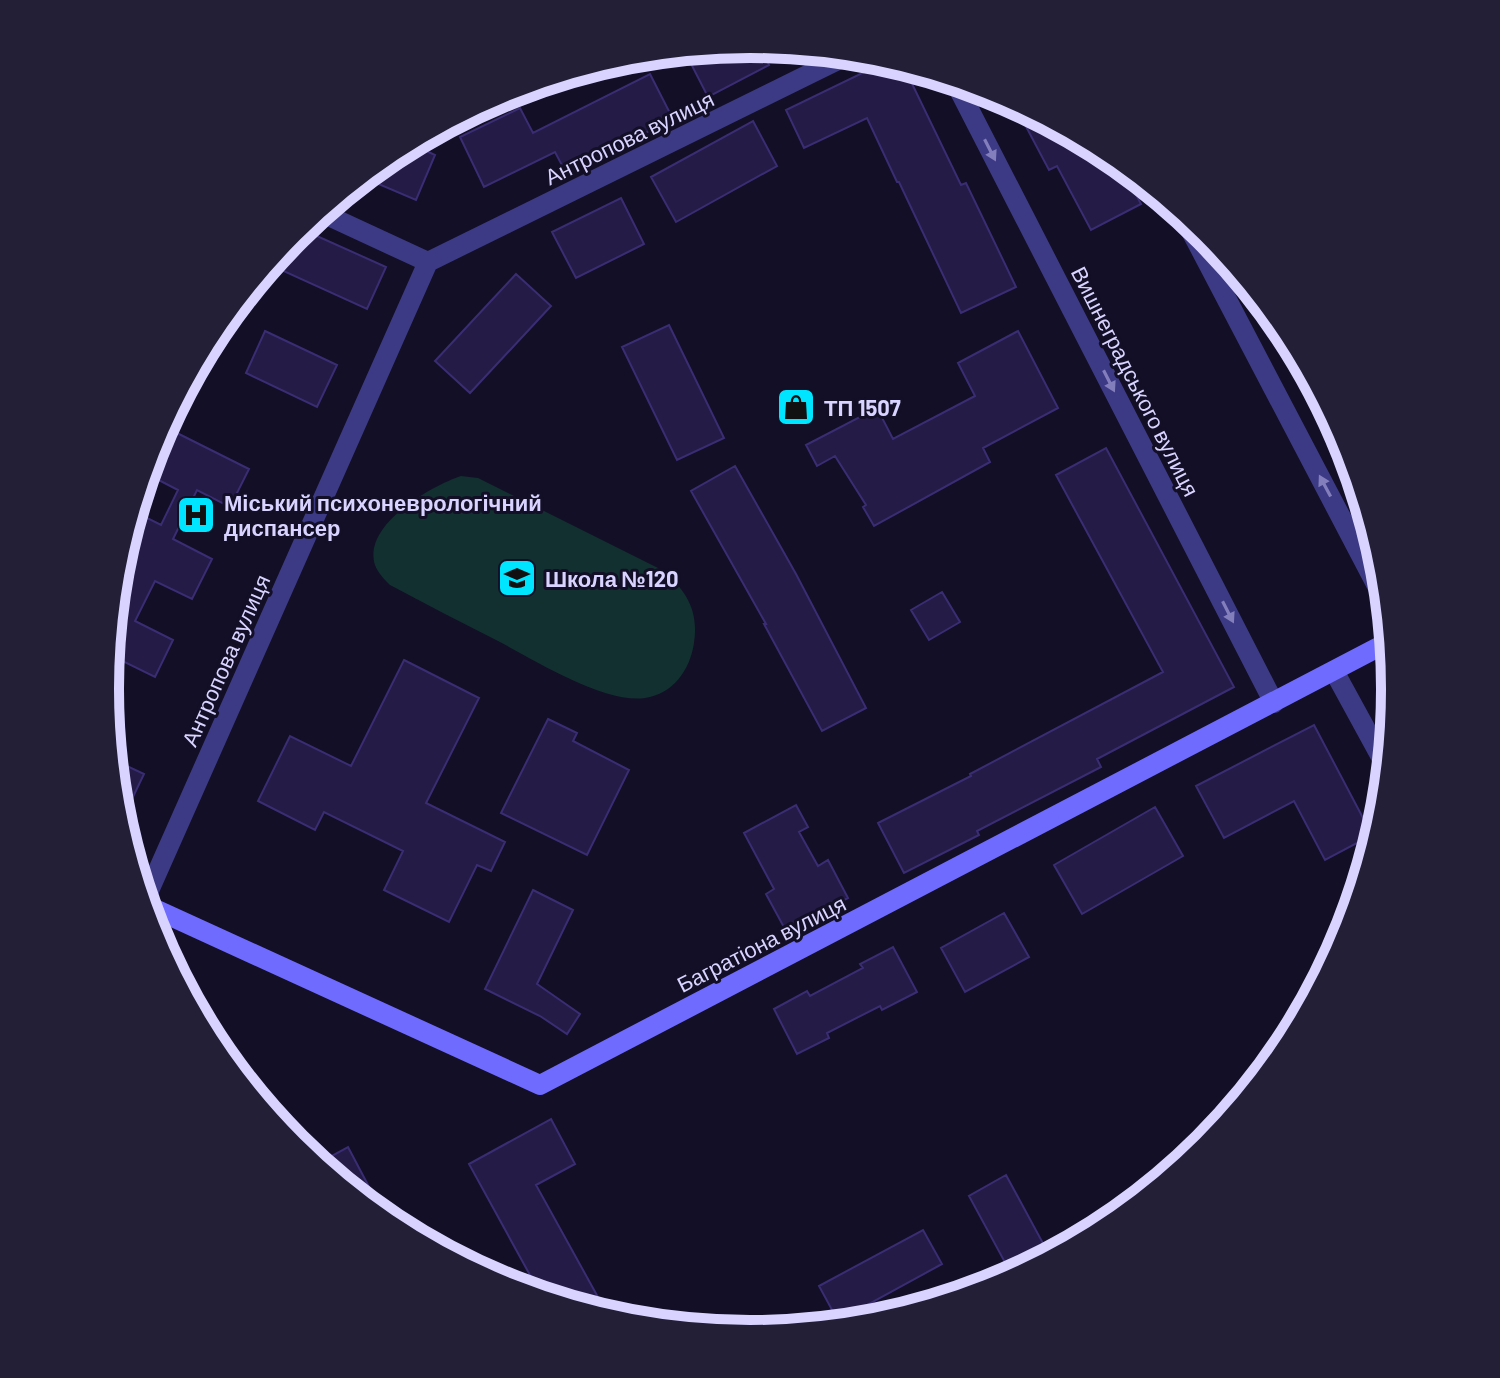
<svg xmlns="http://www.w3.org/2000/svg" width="1500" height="1378" viewBox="0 0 1500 1378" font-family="Barlow,sans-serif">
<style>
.green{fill:#12302f}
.building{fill:#241b47;stroke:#3b2d73;stroke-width:2}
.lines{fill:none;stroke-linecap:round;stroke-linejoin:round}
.street{stroke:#3d3a85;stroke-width:20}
.secondary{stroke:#6f6bff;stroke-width:20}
.oneway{fill:#837fbc}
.labels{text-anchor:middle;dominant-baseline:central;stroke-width:6;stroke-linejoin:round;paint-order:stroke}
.street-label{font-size:22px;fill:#d9d4ff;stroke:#130f26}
.poi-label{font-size:22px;font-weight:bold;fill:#d9d4ff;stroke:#130f26;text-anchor:start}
.rim{fill:none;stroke:#d9d4ff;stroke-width:10}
</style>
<rect width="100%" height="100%" fill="#130f26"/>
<path class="green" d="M461,476L478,478L662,570C686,590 699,610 694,643C690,670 673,694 645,698C605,704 534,660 498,641C462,623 426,604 390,585C384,579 378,573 375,565C362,525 431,486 461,476Z"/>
<path class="building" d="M750,44L759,45L769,65L708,97L686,54L696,49Z
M889,60L903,65L961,185L966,183L1016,287L961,313L899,182H897L867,118L804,148L786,110Z
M650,74L673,119L566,173L555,152L484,187L460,137L520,108L533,133Z
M1013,102L1109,153L1118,160L1141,204L1091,230L1057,166L1049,170Z
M753,121L777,166L676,222L651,177Z
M409,143L435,155L416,200L362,177L392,152Z
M621,198L644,244L576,278L552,232Z
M299,228L386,267L367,309L268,264Z
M516,274L551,306L470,393L435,361Z
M669,325L724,438L677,460L622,347Z
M265,331L337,365L317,407L246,373Z
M1018,331L1058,408L983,448L990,462L874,526L863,507L866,505L835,456L817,466L806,445L877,408L893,439L975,396L958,363Z
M165,427L249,469L230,507L197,490L173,539L212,559L192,599L155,581L135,621L173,640L155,677L108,654L112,614L133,572L117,564L133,511L161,525L178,490L145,473L149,460Z
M1106,448L1234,687L1097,759L1101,767L977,831L979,835L904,873L878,823L971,776L970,774L1163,672L1056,475Z
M735,466L796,574L866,708L822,731L764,624H766L691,491Z
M942,592L960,622L929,640L911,610Z
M404,660L479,698L426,803L505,842L491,871L477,865L449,922L384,890L403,851L324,812L315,830L258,801L290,736L351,766Z
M548,719L577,733L573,741L629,770L587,855L501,813Z
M1314,725L1372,835L1325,860L1294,801L1224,838L1196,786Z
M112,759L144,774L120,824L117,814Z
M796,805L808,827L799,832L818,866L828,860L848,898L786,931L766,894L774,889L744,833Z
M1155,807L1183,856L1082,914L1054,865Z
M533,890L573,910L537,984L580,1014L567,1034L540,1016L485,989Z
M1004,913L1029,957L965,992L941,948Z
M893,947L917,992L882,1010L880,1006L827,1033L829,1038L797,1054L774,1009L807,991L810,996L863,968L860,964Z
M551,1119L575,1164L536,1185L609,1317L542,1297L469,1164Z
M348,1147L387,1221H386L317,1164Z
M1006,1175L1045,1247L1008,1268L969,1196Z
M923,1230L942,1264L838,1321L819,1286Z"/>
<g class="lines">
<path class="street" d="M954,80L1274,703
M320,212L428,262L850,54
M1181,212L1387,605
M1334,671L1387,768
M144,902L428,262"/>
<path class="secondary" d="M144,904L540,1085L1390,641"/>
</g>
<defs><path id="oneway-solid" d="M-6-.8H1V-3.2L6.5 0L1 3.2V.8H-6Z" transform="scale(2)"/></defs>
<g class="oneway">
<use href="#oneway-solid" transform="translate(990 150) rotate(63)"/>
<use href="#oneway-solid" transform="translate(1109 381) rotate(63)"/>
<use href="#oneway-solid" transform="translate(1325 486) rotate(-118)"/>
<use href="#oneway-solid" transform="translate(1228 612) rotate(63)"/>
</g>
<defs>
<g id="shop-square" transform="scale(2)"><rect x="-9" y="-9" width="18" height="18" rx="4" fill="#00e5ff" stroke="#130f26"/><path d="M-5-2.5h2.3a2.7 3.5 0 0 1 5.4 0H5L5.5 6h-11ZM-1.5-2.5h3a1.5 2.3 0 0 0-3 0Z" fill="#111"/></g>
<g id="hospital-square" transform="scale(2)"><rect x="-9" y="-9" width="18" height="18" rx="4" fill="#00e5ff" stroke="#130f26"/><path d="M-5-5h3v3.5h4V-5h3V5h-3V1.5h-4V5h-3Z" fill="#111"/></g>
<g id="school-square" transform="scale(2)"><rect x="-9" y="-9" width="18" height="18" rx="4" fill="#00e5ff" stroke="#130f26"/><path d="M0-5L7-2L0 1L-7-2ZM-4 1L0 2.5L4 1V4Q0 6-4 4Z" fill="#111"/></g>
</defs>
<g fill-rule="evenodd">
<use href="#shop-square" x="796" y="407"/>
<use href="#hospital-square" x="196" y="515"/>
<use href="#school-square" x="517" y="578"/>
</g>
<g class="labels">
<g class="street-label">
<text transform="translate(629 137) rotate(-26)">Антропова вулиця</text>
<text transform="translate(1136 381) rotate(63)">Вишнеградського вулиця</text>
<text transform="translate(225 660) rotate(-66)">Антропова вулиця</text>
<text transform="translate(761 943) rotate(-27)">Багратіона вулиця</text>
</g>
<g class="poi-label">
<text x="824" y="407">ТП 1507</text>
<text x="224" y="502">Міський психоневрологічний<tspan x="224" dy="25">диспансер</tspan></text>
<text x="545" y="578">Школа №120</text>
</g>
</g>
<path d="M0 0H1500V1378H0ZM119 689a631 631 0 1 1 1262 0a631 631 0 1 1-1262 0Z" fill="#231f37" fill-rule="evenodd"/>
<path class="rim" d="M119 689a631 631 0 1 1 1262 0a631 631 0 1 1-1262 0Z"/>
</svg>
